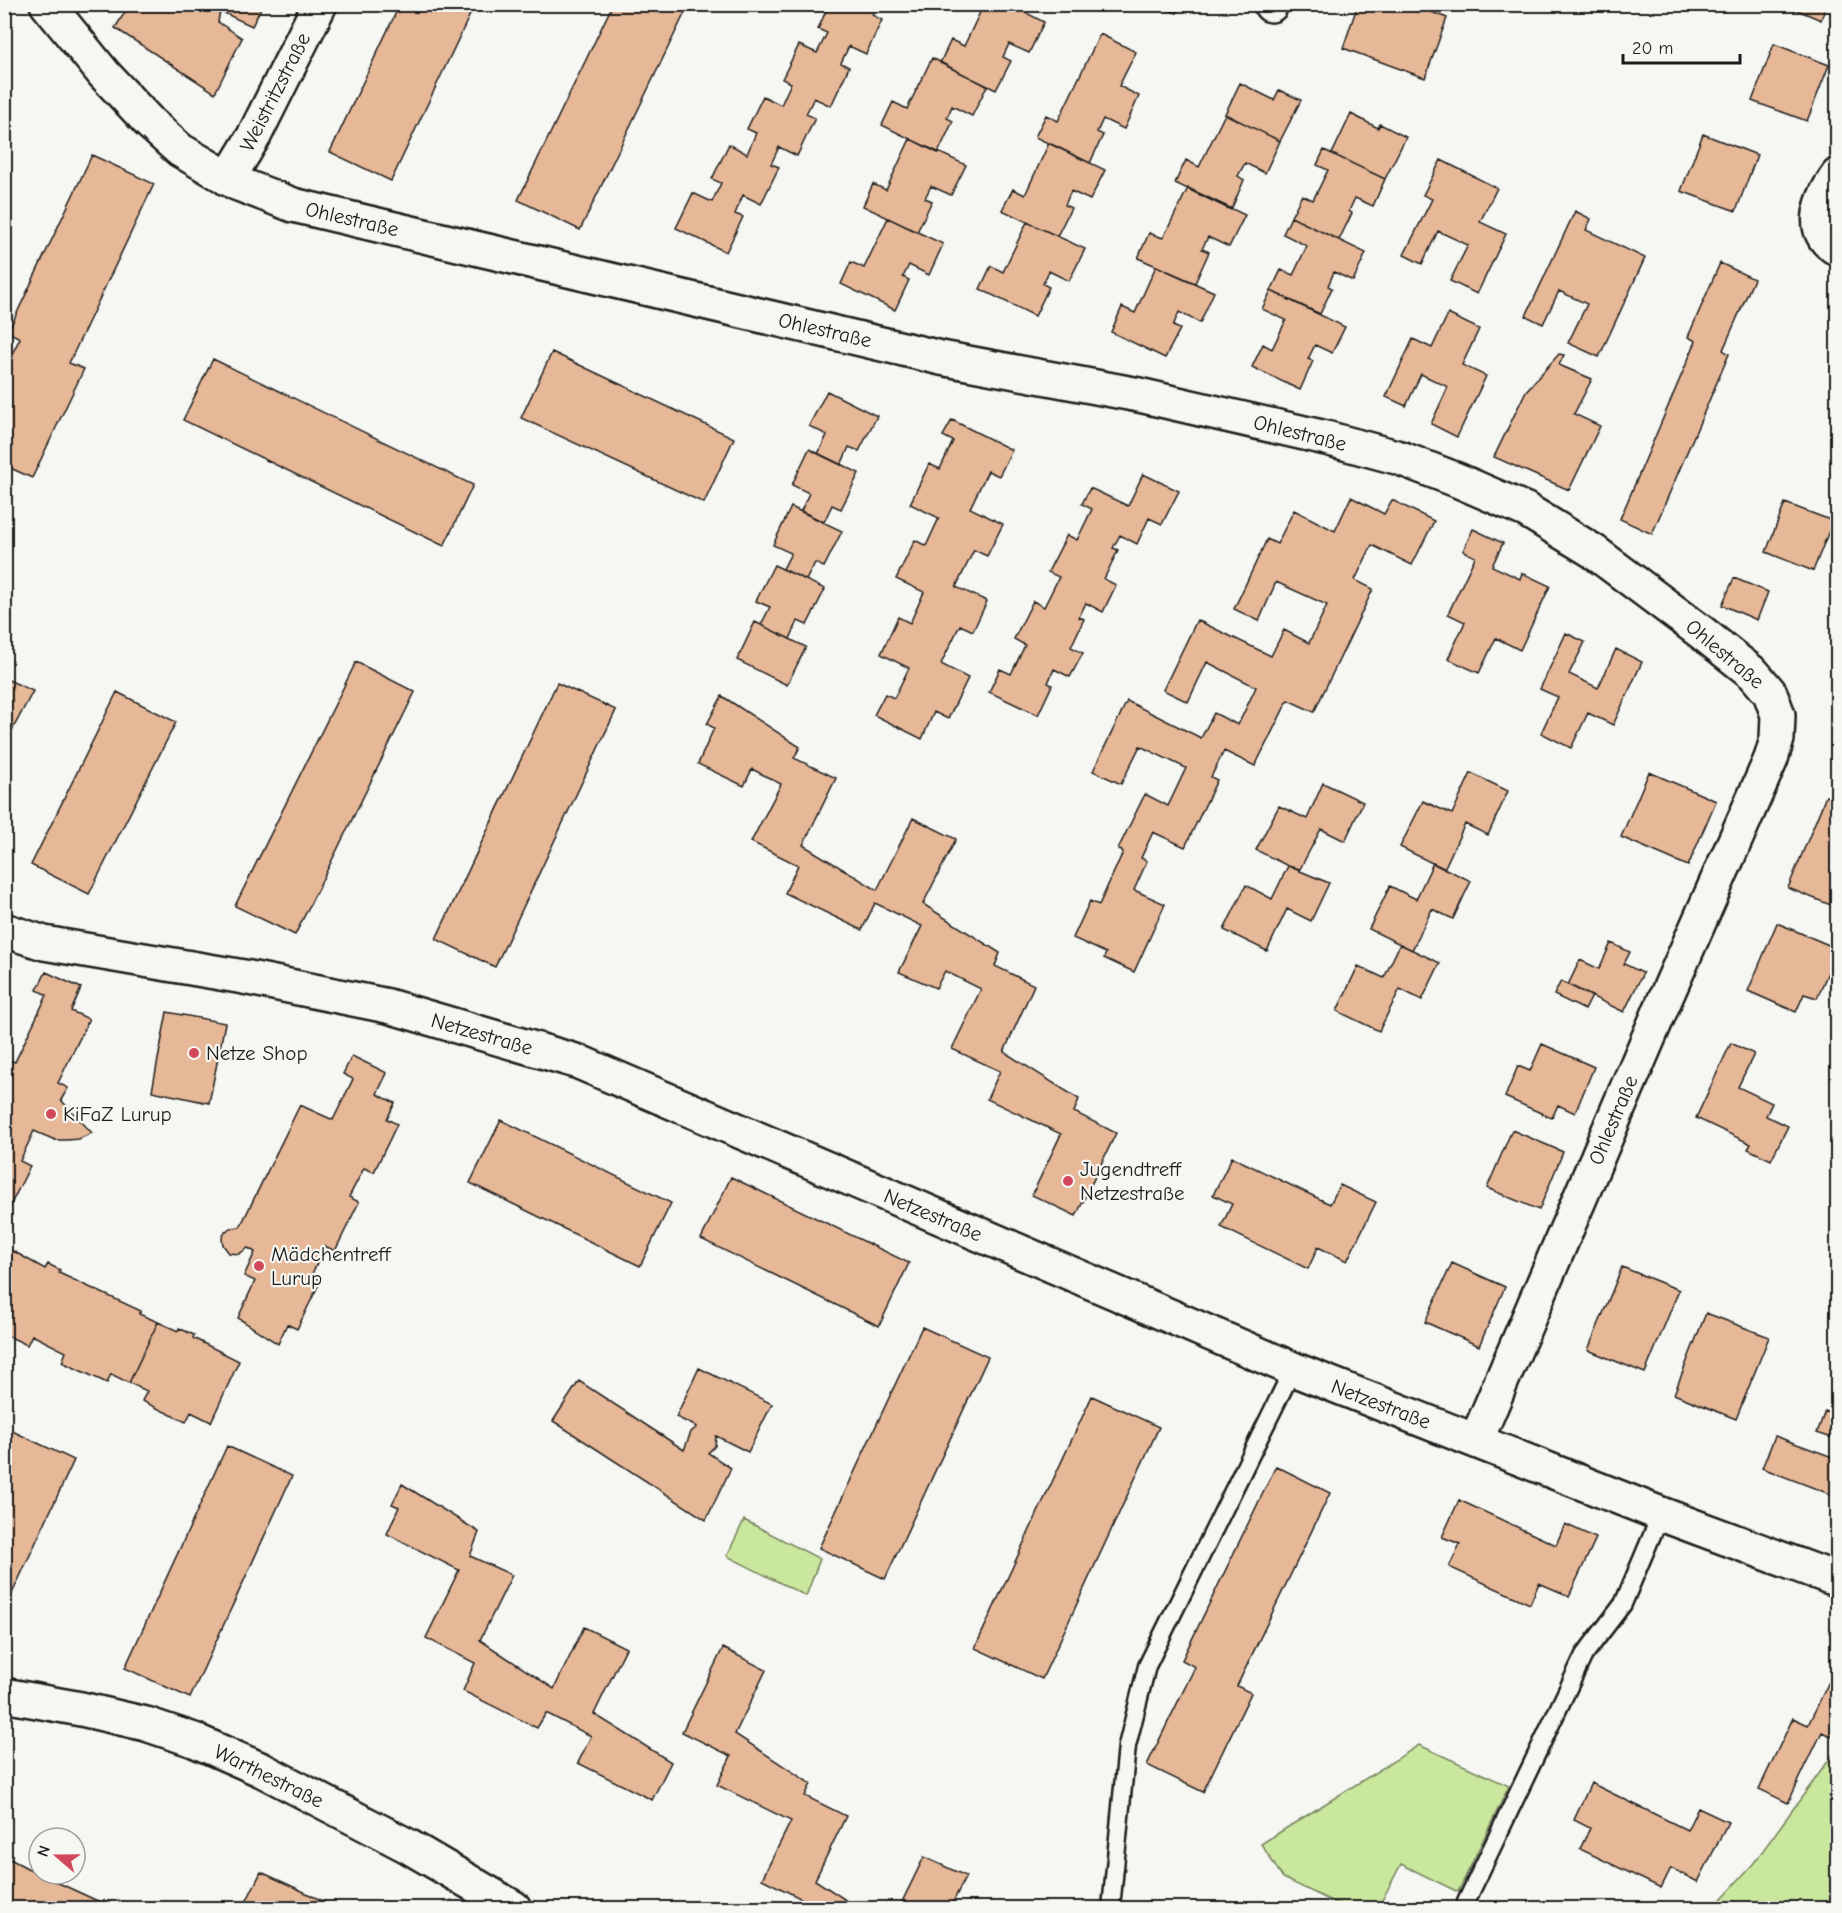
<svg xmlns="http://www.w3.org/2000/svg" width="1842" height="1913" viewBox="0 0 1842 1913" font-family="'Comic Neue',sans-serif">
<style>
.green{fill:#cae79e;stroke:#73825d;stroke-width:1.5}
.building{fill:#e7b897;stroke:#1c1c1c;stroke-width:1.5}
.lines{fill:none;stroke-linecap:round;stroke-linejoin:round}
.lane-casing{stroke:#1c1c1c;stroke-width:21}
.street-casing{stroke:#1c1c1c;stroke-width:38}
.lane{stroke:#f6f6f2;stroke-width:16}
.street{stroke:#f6f6f2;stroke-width:33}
.poi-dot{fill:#d1495b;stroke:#f6f6f2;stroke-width:2}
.labels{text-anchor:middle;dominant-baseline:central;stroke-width:4.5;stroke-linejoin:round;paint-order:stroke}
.street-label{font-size:21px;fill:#1c1c1c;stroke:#f6f6f2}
.poi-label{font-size:21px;fill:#1c1c1c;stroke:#f6f6f2;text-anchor:start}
</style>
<rect width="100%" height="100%" fill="#f6f6f2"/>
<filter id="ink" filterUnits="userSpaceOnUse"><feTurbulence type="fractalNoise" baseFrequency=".0167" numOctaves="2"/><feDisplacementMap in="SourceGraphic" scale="12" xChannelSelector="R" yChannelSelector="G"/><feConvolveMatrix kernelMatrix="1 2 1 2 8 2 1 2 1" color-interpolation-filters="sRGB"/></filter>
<g filter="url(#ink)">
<path class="green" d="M744,1520L820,1559L806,1596L727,1556Z
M1419,1745L1509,1786L1458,1892L1401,1864L1378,1908H1346L1283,1878L1261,1844Z
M1837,1749V1908H1713L1753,1864Z"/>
<path class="building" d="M130,4H188L196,9L199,4H263L252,26L220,11L218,22L242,38L215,93L115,28Z
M400,4H475L391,181L330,152Z
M613,4H689L580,230L518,200Z
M829,4H878L872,15L882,20L866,54L849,46L841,63L849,67L831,106L814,98L806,114L815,118L797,156L779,147L771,164L779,167L761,204L743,195L735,214L743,217L726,252L676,228L693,193L712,202L721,183L712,179L729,144L747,154L756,133L747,129L763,96L781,105L791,83L782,79L799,45L817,53L827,33L818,29Z
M984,4H1009L1044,22L1029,53L1009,44L1003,57L1011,61L996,90L940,63L951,40L964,46Z
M1151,4H1180L1177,13Z
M1358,4H1411L1447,18L1425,78L1343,48Z
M1783,4H1827L1821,20Z
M1100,34L1136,52L1119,86L1139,96L1124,129L1103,119L1097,132L1103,135L1090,163L1035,137L1046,115L1058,121Z
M1774,44L1829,65L1807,121L1752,101Z
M932,58L987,86L972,116L952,106L947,118L953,121L938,153L882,125L893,102L907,109Z
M1240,83L1274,100L1279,90L1301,100L1280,141L1225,114Z
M1225,114L1280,141L1265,173L1245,163L1238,176L1244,180L1231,210L1175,183L1186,160L1199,167Z
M1351,114L1378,128L1380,124L1406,137L1385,179L1332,154Z
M1703,134L1757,155L1736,211L1681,191Z
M910,139L966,165L951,195L931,186L925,198L932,201L917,232L863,206L873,184L886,190Z
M1049,143L1105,170L1090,200L1071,191L1065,205L1071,208L1057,236L1002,210L1013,189L1025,195Z
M1324,150L1385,179L1373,206L1355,198L1349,211L1352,213L1339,240L1291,217L1302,195L1313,200L1328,170L1317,165Z
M92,155L154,184L69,363L84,369L32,478L4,465V370L20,338L8,332Z
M1441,160L1497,188L1480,222L1506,234L1477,294L1450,281L1468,245L1438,231L1422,264L1404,255L1432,199L1423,195Z
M1188,188L1245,215L1229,247L1208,237L1202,249L1209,252L1195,283L1138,258L1149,233L1163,238Z
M1575,211L1591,219L1586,230L1645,258L1599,357L1568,343L1587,304L1559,291L1543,324L1526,316Z
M1291,217L1366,253L1353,281L1334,272L1328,286L1332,288L1320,314L1271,291L1281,270L1293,275L1307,246L1283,234Z
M888,218L943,244L929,275L909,265L903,277L909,280L895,310L841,284L851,262L864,268Z
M1027,222L1085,249L1069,281L1049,271L1043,284L1049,287L1035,316L980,289L991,266L1003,272Z
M1720,263L1754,279L1723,350L1729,354L1652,534L1620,519L1696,341L1688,337Z
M1156,266L1214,292L1200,323L1179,312L1173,326L1180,329L1165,358L1111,332L1122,307L1135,313Z
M1271,291L1345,327L1332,353L1315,345L1308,359L1313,361L1300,390L1252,367L1263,344L1272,349L1286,320L1262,309Z
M1448,314L1479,329L1462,365L1486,376L1457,437L1431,424L1448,387L1421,374L1406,406L1386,397L1413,339L1432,348Z
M552,352L734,438L704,503L521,418Z
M1559,354L1564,355L1559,365L1592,379L1574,414L1600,426L1569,490L1494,457L1526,391Z
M213,359L473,485L444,546L183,420Z
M827,391L877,416L859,451L849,447L841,465L818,454L827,435L809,426Z
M952,420L1012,450L999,476L988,471L970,508L1003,524L987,556L974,550L956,587L987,601L973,631L960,625L941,664L968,678L948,719L934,712L922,739L874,715L885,694L894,698L909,668L881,654L898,617L910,623L924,592L896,579L915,540L926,546L939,518L910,504L929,464L940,469L953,441L943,436Z
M809,449L859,473L841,509L832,505L824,522L801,511L809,493L792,485Z
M1143,474L1179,491L1162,524L1149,518L1137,544L1120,535L1113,548L1118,550L1104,579L1116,585L1103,612L1086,603L1079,617L1084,619L1071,647L1083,653L1070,677L1054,669L1048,683L1052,685L1038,715L989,692L1000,669L1011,674L1025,645L1014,639L1033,601L1044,607L1059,577L1048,572L1067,535L1077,540L1092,509L1082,504L1090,488L1128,506Z
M1351,497L1384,514L1392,500L1434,521L1412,565L1372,545L1355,580L1373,589L1314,712L1288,700L1255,766L1224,751L1211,777L1217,780L1185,847L1153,832L1141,858L1147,861L1134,890L1165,904L1134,972L1104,958L1106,953L1073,938L1090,901L1099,905L1123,852L1118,849L1145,794L1168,806L1186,768L1140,746L1121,784L1093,771L1127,701L1201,738L1214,713L1238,725L1256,687L1207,662L1188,702L1163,690L1197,620L1271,656L1284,630L1309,643L1327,605L1276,582L1259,621L1234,609L1267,539L1277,544L1294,510L1335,531Z
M1785,503L1833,521L1813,571L1766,552Z
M791,507L842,531L824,567L815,563L806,580L783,569L791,553L773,545Z
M1473,529L1503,543L1492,566L1520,579L1522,573L1550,586L1520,650L1496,638L1479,673L1448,659L1465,622L1448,614L1475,557L1463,551Z
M774,565L825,589L807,625L798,621L790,639L761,625L770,607L756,601Z
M1734,578L1768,592L1757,620L1722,605Z
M755,622L806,647L787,685L737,660Z
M1566,633L1585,642L1569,674L1598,688L1616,649L1642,662L1613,725L1588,713L1571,748L1541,733L1558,697L1540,689Z
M356,662L415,692L295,935L235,906Z
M4,678L33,691L10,734L4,732Z
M557,683L616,710L495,967L436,939Z
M117,692L176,722L89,894L31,865Z
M722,696L800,747L794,758L836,778L803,845L877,890L913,818L956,839L923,904L1000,953L995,966L1034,985L1004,1052L1079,1099L1074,1112L1116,1133L1076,1216L1032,1195L1061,1134L987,1099L1000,1071L952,1049L981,989L945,971L936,988L899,972L922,926L875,903L862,930L785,893L798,865L751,842L781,784L752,769L744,786L698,764L714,728L707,724Z
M1649,772L1716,801L1688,866L1621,837Z
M1471,773L1508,791L1488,835L1465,824L1444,869L1400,847L1423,801L1452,814Z
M1323,783L1363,802L1345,841L1321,829L1300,869L1288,866L1256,850L1279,806L1307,819Z
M1826,796L1838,800V908L1788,888Z
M1433,863L1471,881L1453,919L1432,909L1412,950L1369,929L1390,886L1416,899Z
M1288,866L1329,883L1311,921L1287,909L1267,951L1224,930L1246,885L1272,899Z
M1777,923L1838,949L1817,998L1804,994L1796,1012L1748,991Z
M1611,943L1630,952L1624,964L1643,973L1624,1012L1568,985L1580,960L1599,969Z
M1400,944L1440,963L1422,1000L1400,989L1379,1031L1337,1011L1358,966L1384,978Z
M46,972L81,988L71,1011L89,1019L58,1083L68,1088L61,1100L92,1133L79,1139L67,1140H55L34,1131L20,1161L30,1166L6,1214H4V1058L15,1062L47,995L37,990Z
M1561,981L1592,996L1585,1010L1554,995Z
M167,1012L225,1023L209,1103L152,1091Z
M1731,1043L1754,1054L1738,1087L1772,1103L1766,1116L1788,1126L1771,1160L1748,1149L1751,1144L1696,1118Z
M1542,1044L1594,1067L1575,1113L1558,1105L1552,1118L1505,1097L1518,1066L1530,1071Z
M352,1056L387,1073L377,1094L395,1103L387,1119L397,1124L374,1172L364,1168L349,1197L359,1202L335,1251L325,1246L311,1276L321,1280L297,1329L287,1324L278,1344L238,1318L255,1281L244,1276L255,1252L248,1248L239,1254L229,1253L223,1245L222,1238L225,1232L230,1228L240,1227L300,1105L333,1120L353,1079L343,1074Z
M501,1120L671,1203L640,1266L470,1183Z
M1512,1130L1563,1152L1539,1210L1487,1188Z
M1232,1157L1330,1204L1340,1185L1376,1202L1347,1261L1318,1247L1308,1269L1221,1227L1232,1204L1213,1195Z
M731,1177L909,1263L879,1326L701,1239Z
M13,1251L45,1269L48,1264L60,1270L59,1273L141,1311L139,1314L158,1322L129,1383L111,1374L107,1383L62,1362L66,1352L32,1335L27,1345L4,1334V1264Z
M1452,1263L1505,1287L1479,1346L1425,1322Z
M1622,1267L1679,1290L1645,1373L1588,1350Z
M1706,1313L1769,1337L1736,1419L1674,1394Z
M158,1322L178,1331L179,1328L194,1335L193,1338L239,1361L211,1422L191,1412L186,1422L142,1401L147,1391L129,1383Z
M922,1327L988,1357L885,1579L819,1548Z
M699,1368L772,1404L748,1452L716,1436L715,1446L708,1453L731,1468L706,1520L553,1421L579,1381L684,1450L691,1432L697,1427L676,1417Z
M1092,1396L1159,1427L1042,1679L975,1648Z
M1825,1411L1838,1416V1440L1817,1433Z
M10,1430L74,1460L4,1611V1443Z
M1775,1436L1838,1459V1489L1835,1496L1762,1468Z
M227,1446L292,1476L190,1698L125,1668Z
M1276,1466L1330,1493L1237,1686L1251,1693L1203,1792L1147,1765L1195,1667L1182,1660Z
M402,1484L479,1532L470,1556L512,1575L480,1640L554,1689L584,1627L626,1648L594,1714L671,1762L652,1800L578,1763L591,1736L546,1713L537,1728L463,1691L475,1663L426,1638L459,1570L387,1534L399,1507L392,1504Z
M1459,1500L1556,1545L1565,1524L1596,1538L1569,1596L1539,1583L1530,1604L1449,1567L1460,1544L1442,1537Z
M723,1648L766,1670L735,1734L811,1784L805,1796L846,1816L815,1880L858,1908H807L810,1903L762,1879L791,1821L717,1785L731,1756L682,1732Z
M1838,1663L1837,1739L1822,1732L1788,1803L1759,1789L1793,1718L1808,1725Z
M1591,1783L1687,1830L1698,1808L1728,1822L1698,1882L1671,1868L1661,1888L1580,1849L1590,1828L1574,1820Z
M4,1856L39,1874L113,1908H4Z
M924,1857L966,1876L950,1908H899Z
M261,1872L298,1889L337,1908H243Z"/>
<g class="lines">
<g class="lane-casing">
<path id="lane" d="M1466,1902L1584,1655L1623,1604L1661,1514
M1111,1908L1127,1746L1147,1666L1293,1369"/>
</g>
<g class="street-casing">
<path id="street" d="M47,4L104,74L150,123L180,150L236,183L293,205L941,358L1139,395L1326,438L1400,458L1457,480L1526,510L1593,551L1701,632L1754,674L1770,693L1778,715L1777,739L1771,759L1666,997L1476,1441
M1271,5V4
M1838,175C1822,197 1806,232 1838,249
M228,179L254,136L320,4
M4,930L44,943L244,977L388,1006L579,1062L1293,1369L1661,1514L1838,1580
M4,1695L81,1709L146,1724L194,1740L262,1770L408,1846L514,1908"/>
</g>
<use href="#lane" class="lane"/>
<use href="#street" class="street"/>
</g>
</g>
<g class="poi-dot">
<circle cx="194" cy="1053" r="6"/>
<circle cx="51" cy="1114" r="6"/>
<circle cx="1068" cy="1181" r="6"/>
<circle cx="259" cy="1266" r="6"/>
</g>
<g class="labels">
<g class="street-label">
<text transform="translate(275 92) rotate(-63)">Weistritzstraße</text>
<text transform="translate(352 219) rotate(13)">Ohlestraße</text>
<text transform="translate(825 330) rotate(13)">Ohlestraße</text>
<text transform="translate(1300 433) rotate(14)">Ohlestraße</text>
<text transform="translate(1725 654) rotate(40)">Ohlestraße</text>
<text transform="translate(482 1034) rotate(16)">Netzestraße</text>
<text transform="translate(1613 1120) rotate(-67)">Ohlestraße</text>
<text transform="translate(933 1215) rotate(23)">Netzestraße</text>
<text transform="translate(1381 1404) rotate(21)">Netzestraße</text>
<text transform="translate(269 1776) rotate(26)">Warthestraße</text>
</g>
<g class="poi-label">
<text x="206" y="1053">Netze Shop</text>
<text x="63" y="1114">KiFaZ Lurup</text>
<text x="1080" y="1169">Jugendtreff<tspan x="1080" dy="24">Netzestraße</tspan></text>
<text x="271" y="1254">Mädchentreff<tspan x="271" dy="24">Lurup</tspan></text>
</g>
</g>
<rect width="1842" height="1913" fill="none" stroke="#f6f6f2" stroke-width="24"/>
<rect x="12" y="12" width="1818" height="1889" fill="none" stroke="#1c1c1c" stroke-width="2" filter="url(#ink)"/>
<g transform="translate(57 1856) rotate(290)"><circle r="28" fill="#f6f6f2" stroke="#9f9f9c" stroke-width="1.5"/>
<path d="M0-4.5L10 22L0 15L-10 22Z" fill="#d1495b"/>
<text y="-9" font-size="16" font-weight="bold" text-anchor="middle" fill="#1c1c1c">N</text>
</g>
<path d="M1623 54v9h117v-9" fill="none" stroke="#1c1c1c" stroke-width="3"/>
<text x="1632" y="54" font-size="18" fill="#1c1c1c" stroke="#f6f6f2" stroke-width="4.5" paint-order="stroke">20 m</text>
</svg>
